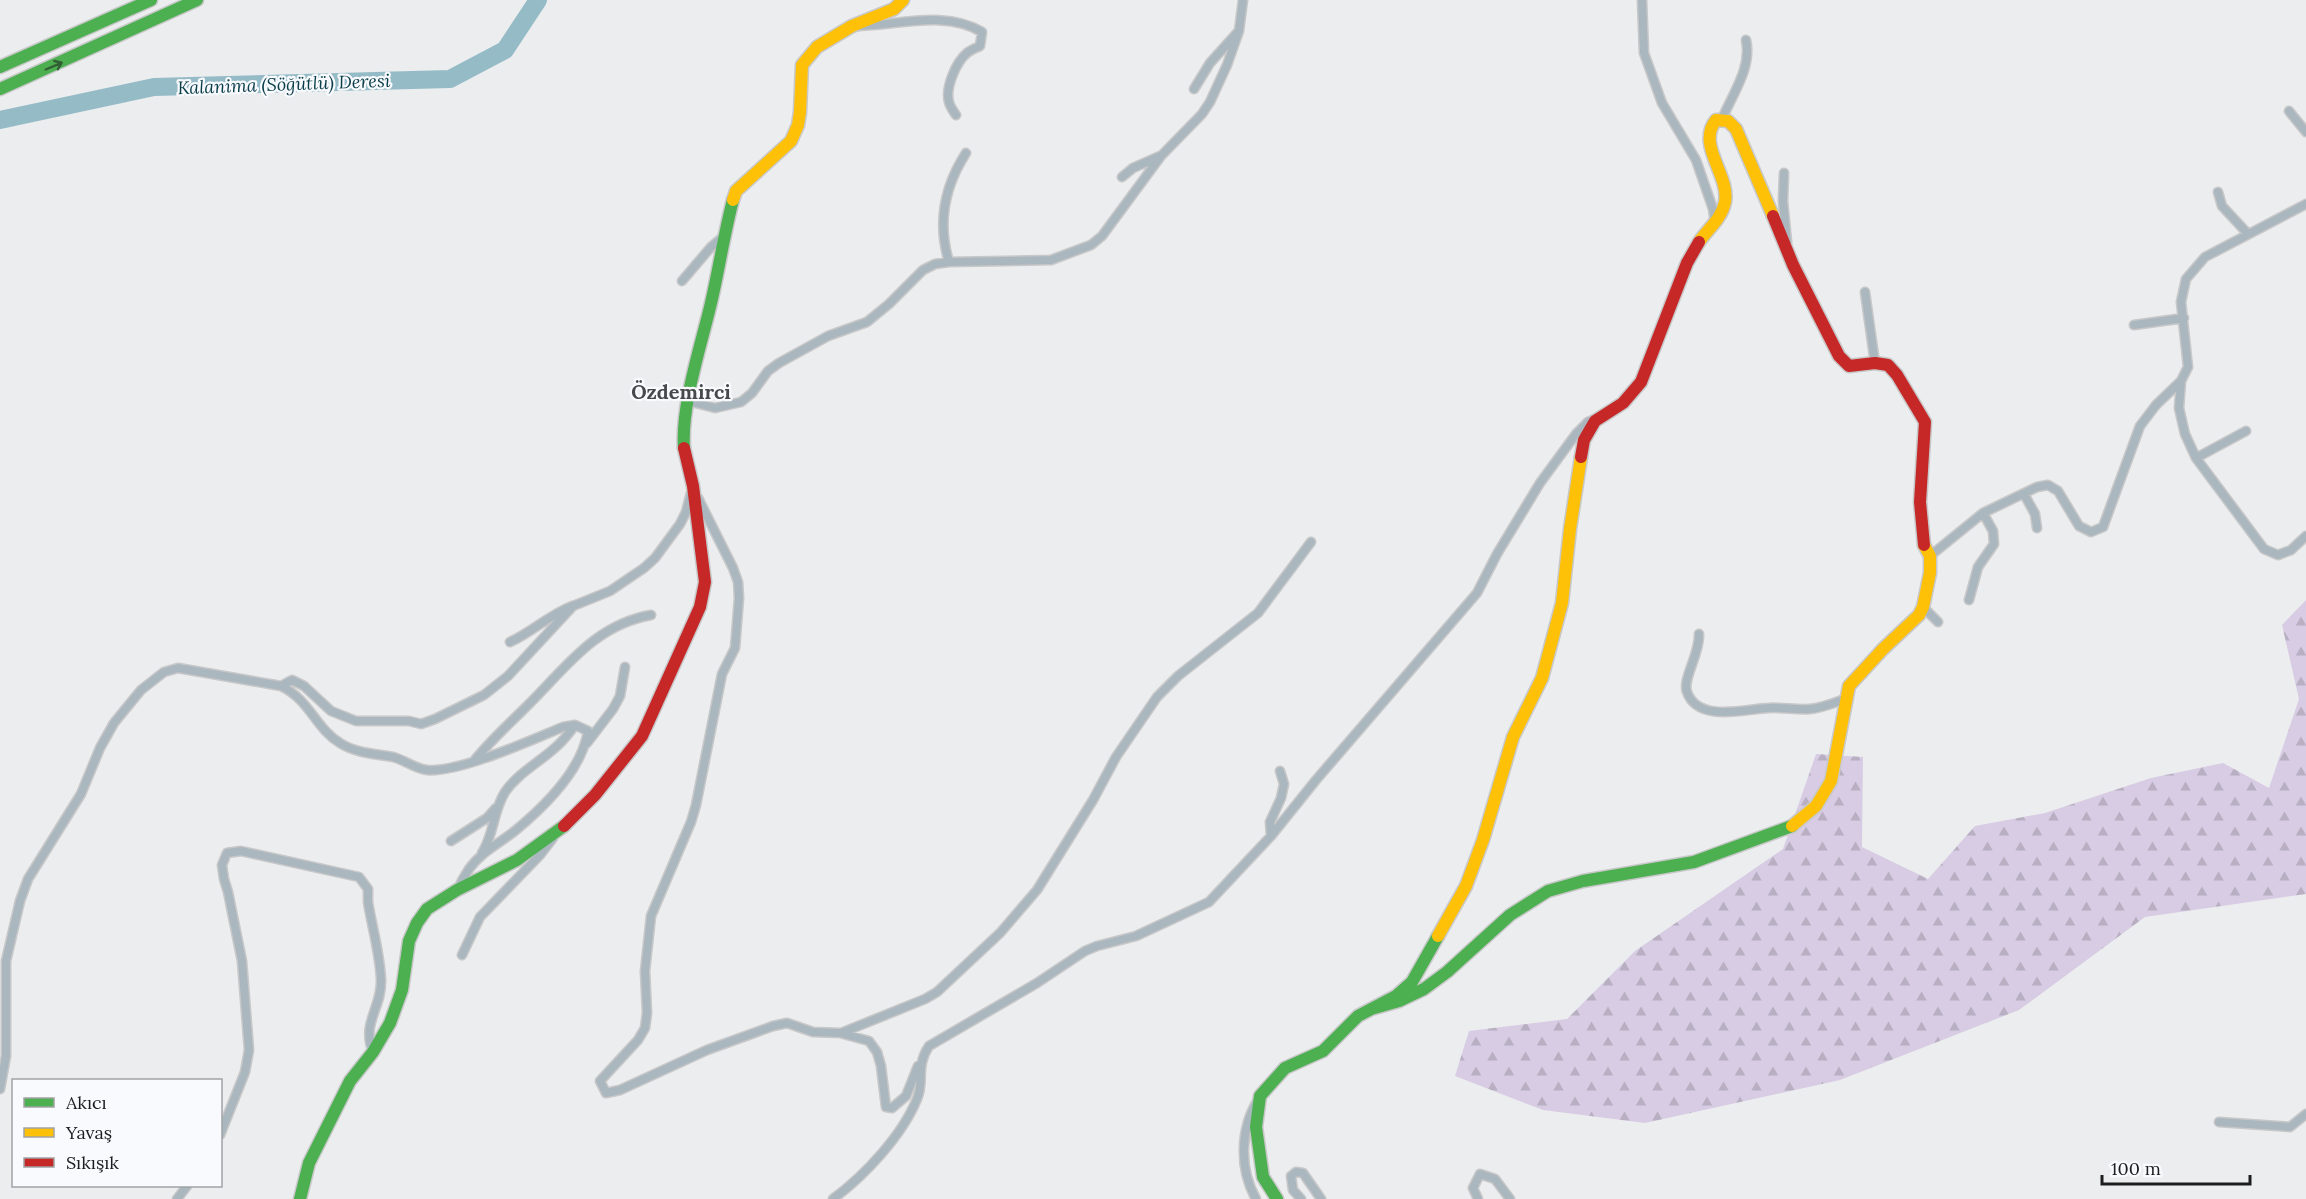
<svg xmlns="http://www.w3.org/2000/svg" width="2306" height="1199" viewBox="0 0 2306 1199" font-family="Lora,serif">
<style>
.forest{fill:url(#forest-firs)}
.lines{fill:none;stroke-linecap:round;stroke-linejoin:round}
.river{stroke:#94bbc6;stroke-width:18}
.street-casing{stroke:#c8c8c9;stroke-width:11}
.fast-casing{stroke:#c8c8c9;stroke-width:15}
.slow-casing{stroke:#c8c8c9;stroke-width:15}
.jam-casing{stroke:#c8c8c9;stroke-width:15}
.street{stroke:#abb7bf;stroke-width:8}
.fast{stroke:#4caf50;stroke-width:12}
.slow{stroke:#ffc107;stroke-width:12}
.jam{stroke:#c62828;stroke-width:12}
.oneway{stroke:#325f34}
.labels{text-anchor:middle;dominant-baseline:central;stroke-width:4.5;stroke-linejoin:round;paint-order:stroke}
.water-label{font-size:18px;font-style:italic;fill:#093d49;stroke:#f8fafd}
.quarter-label{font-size:20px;font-weight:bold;fill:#47484b;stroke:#f8fafd}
</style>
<defs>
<pattern id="forest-firs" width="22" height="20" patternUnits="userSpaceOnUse" patternTransform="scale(1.5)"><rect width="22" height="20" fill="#d7cce3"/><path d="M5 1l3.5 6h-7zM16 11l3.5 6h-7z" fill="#b8afc2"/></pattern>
</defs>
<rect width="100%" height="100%" fill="#ecedef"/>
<path class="forest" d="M2306,600V894L2145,917L2019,1010L1840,1080L1645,1123L1543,1110L1455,1076L1469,1031L1567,1019L1635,951L1783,849L1816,754L1863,757L1862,847L1928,879L1975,826L2045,813L2151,778L2223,763L2269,788L2299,699L2282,625Z"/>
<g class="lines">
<path class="river" d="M0,120L154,87L450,79L505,50L538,0"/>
<g class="street-casing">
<path id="street" d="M1642,0L1644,53L1662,103L1696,160L1713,209L1715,223
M859,26C899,25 946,10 982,32L980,46C976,48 970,50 967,53C956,62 945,88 949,102C950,107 954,112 956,115
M1194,89L1210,63L1237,33
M2289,111L2306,132
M1722,119C1733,93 1752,68 1746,40
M1784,173L1783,201L1787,242
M1122,177L1133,168L1160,156
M2218,192L2222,206L2248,234
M949,262C937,222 944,187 966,153
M682,281L711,247L723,237
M1865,292L1875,363
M2134,325L2184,318
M2181,381L2179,408L2185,434L2196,458L2264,549L2278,555L2291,550L2306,536
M688,401L715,408L741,402L752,393L768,371L779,363L828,336L867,322L889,304L923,270L935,264L949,262L1051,260L1091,245L1102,236L1161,156L1202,114L1210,102L1227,65L1239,31L1243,0
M2196,458L2246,431
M2024,494L2035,514L2037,528
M698,498L733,568L738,582L739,598L735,648L722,674L696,805L691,822L651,916L645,971L647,1013L645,1028L638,1040L600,1081L606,1093L620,1090L707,1050L773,1026L787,1023L813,1032L840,1033L869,1041L877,1052L881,1066L886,1107L892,1108L906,1096L918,1066
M1930,556L1983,513L2037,487L2048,485L2058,491L2079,526L2091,532L2103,527L2140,426L2156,405L2181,381L2188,367L2181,302L2186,279L2205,257L2306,204
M1969,600L1978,567L1994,544L1993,531L1983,513
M1923,607L1938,622
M1699,634C1700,654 1682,679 1687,692C1698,723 1745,709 1768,708C1782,707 1796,710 1810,709C1822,708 1834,703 1845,699
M510,642C532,632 549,615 572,606
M281,686L292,680L304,686L331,711L356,721H409L421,724L435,719L484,695L508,676L573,606L610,591L644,568L655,558L680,524L686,512L691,493
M587,743L613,709L620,696L625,667
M474,761C490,741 508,725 526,707C565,669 594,625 651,615
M1271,836L1270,822L1281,798L1284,784L1280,771
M451,841L487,818L496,808
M482,853C494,835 493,811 505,792C518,773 540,762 557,746C564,740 570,732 575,725
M462,955L480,917L540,855L553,838
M841,1033L925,999L937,992L1000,933L1037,890L1093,800L1116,757L1157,697L1178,676L1258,613L1311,542
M0,1089L6,1056V961L20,901L28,879L81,794L100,748L114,723L141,690L164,672L178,668L281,686C310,700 316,729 340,743C355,753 376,754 393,757C405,760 415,769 427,770C459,773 531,740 563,727L575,725L588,731C582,769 545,806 516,830C500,843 481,852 469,869C465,875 461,882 458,889
M2219,1122L2290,1127L2306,1114
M220,1135L245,1072L249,1050L242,961L228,892L224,879L222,865L227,853L241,851L359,877L368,889V902C372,927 380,954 381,980C382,1008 361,1023 373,1052
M177,1199L187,1186
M833,1199C864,1176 902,1136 917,1099C925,1081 915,1067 929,1046L1037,983L1085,951L1097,946L1136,936L1209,902L1271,836L1316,780L1477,593L1497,554L1540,483L1576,434L1588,422L1597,418
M1256,1199C1239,1169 1240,1129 1258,1100
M1301,1199L1293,1190L1291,1176L1296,1172L1303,1173L1321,1199
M1478,1199L1473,1188L1480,1174L1495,1179L1510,1199"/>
</g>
<g class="fast-casing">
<path id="fast" d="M0,67L151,0
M0,89L197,0
M684,448C681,405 701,346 711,303C719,269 724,234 733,200
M1371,1009L1399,1001L1424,989L1447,972L1510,915L1548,891L1583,881L1694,862L1792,826
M300,1199L309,1163L350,1081L373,1052L390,1023L402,990L409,941L417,923L427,909L457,890L517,860L564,826
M1277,1199L1263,1177L1256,1127L1260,1096L1285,1068L1323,1051L1358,1016L1396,996L1412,982L1438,936"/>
</g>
<g class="slow-casing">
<path id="slow" d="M733,200L736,191L791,141L798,125L800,112L802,65L817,47L852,26L894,9L903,0
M1699,242C1708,229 1722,218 1725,202C1730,175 1696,145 1716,120L1728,121L1736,129L1773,216
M1792,826L1816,806L1831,781L1849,686L1883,649L1919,615L1923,607L1930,573V556L1924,545
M1438,936L1466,886L1483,840L1513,737L1542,678L1562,603L1570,529L1581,457"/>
</g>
<g class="jam-casing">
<path id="jam" d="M1773,216L1793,265L1839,356L1849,366L1875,363L1888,365L1897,375L1925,422L1920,502L1924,545
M1581,457L1584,440L1595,421L1623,403L1641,382L1687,263L1699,242
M564,826L595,795L642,736L700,607L705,582L693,486L684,448"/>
</g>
<use href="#street" class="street"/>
<use href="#fast" class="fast"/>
<use href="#slow" class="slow"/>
<use href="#jam" class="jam"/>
</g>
<defs><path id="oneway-shaft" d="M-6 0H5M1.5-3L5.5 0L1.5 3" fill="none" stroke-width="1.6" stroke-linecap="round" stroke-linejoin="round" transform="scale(1.5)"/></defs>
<use class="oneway" href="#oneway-shaft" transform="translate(54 66) rotate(-23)"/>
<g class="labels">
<g class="water-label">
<text transform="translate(284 84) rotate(-2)">Kalanima (Söğütlü) Deresi</text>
</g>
<g class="quarter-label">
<text x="681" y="391">Özdemirci</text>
</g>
</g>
<rect x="12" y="1079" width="210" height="108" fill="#f8fafd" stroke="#a0a2a4" stroke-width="1.5"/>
<rect x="24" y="1098" width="30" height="9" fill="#4caf50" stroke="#a0a2a4" stroke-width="1.5"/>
<text x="66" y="1109" font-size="18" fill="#1d1d1e">Akıcı</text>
<rect x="24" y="1128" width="30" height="9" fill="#ffc107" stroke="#a0a2a4" stroke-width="1.5"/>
<text x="66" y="1139" font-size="18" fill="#1d1d1e">Yavaş</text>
<rect x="24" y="1158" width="30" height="9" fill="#c62828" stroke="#a0a2a4" stroke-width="1.5"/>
<text x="66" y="1169" font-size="18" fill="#1d1d1e">Sıkışık</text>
<path d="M2102 1175v9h148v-9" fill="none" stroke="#1d1d1e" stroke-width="3"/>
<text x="2111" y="1175" font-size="18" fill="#1d1d1e" stroke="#f8fafd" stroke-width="4.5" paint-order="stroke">100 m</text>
</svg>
